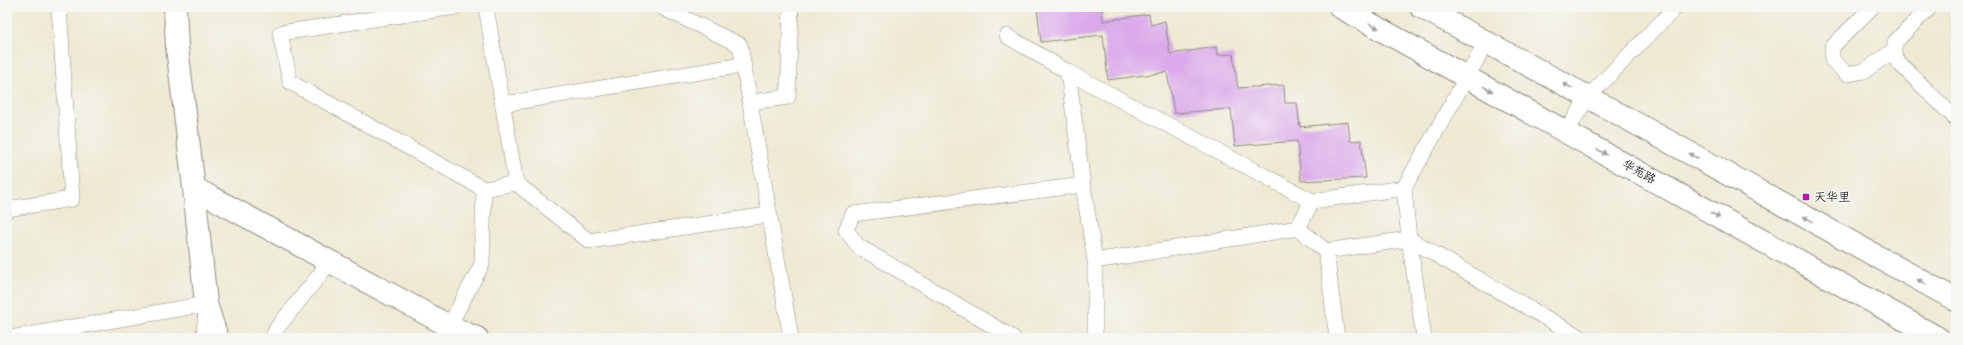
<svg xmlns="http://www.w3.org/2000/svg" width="1963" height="345" viewBox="0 0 1963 345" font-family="'Architects Daughter','LXGW WenKai TC',sans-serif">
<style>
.building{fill:#dbaaea}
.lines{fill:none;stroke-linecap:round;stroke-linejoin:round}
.lane-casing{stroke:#8c8a7f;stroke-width:16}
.street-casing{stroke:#8c8a7f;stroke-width:24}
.secondary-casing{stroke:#8c8a7f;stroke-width:24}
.lane{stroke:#fff;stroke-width:15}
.street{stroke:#fff;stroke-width:22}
.secondary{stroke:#fff;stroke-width:22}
.oneway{fill:#a0a0a0}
.poi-dot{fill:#b5179e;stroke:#f6f6f2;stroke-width:1.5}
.labels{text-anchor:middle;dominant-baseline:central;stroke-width:3;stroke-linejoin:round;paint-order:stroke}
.street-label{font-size:12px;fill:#2b2b2b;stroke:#f6f6f2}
.poi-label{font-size:12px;fill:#2b2b2b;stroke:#f6f6f2;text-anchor:start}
</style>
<rect width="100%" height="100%" fill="#f6f6f2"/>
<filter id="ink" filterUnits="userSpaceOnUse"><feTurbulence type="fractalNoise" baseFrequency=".025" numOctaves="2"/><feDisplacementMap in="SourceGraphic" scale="8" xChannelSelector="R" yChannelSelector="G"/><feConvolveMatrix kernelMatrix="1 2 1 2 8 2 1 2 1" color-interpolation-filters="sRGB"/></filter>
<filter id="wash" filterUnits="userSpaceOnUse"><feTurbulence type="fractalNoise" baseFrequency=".012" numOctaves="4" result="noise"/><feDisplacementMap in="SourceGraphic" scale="16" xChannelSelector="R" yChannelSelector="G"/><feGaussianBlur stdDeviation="0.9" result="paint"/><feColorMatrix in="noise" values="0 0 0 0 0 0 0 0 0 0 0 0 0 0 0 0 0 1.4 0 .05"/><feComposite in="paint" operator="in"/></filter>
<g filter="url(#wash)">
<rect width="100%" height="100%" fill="#eee9d3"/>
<g id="blocks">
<path class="building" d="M1037,7H1102L1103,21L1149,14L1151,25L1165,21L1170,54L1216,47L1218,55L1233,54L1238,88L1284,85L1285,103H1297L1300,127L1348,122L1350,141L1361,140L1366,178L1301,181L1297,141L1235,146L1231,109L1174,113L1167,72L1108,80L1103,35L1041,42Z"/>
</g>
</g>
<g filter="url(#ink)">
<use href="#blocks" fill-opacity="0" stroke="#8c8a7f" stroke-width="1"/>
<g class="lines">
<g class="lane-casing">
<path id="lane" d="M455,7L280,33L290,82L484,189
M661,7L740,45L791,338
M1872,7L1832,47V60L1847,74L1864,71L1893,51
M1930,7L1896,41L1893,51L1898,62L1956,119
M1007,36L1068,72L1312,201
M1068,72L1083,185L1095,261V338
M750,102L788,97L791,7
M503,104L743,65
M1566,132L1588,97L1676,7
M516,183L589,241L768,215
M7,209L72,199L59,7
M1409,239L1581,338
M1409,239L1424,338
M1326,251L1298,228L1312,201L1404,188
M1095,261L1298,228
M449,326L482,264L484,189L516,183L486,7
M11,338L206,304L204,338
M272,338L277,328L330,262
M1013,338L858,246L846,230L853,214L1083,185
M1337,338L1326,251L1409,239L1404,188L1486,43"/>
</g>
<g class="street-casing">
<path id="street" d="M175,7L177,47L194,188L449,326L477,338
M194,188L206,304L217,338"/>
</g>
<g class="secondary-casing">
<path id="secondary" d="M1340,7L1938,338
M1421,7L1588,97L1956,300"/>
</g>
<use href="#lane" class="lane"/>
<use href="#street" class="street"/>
<use href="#secondary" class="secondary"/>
</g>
<defs><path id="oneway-solid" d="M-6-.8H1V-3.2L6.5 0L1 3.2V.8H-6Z"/></defs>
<g class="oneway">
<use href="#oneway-solid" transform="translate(1374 26) rotate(29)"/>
<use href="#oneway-solid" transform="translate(1568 86) rotate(-152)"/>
<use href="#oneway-solid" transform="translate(1488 89) rotate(29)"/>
<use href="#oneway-solid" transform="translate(1602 152) rotate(29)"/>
<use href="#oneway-solid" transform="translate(1694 156) rotate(-151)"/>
<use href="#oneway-solid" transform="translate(1715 215) rotate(29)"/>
<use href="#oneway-solid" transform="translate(1808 219) rotate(-151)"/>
<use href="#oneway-solid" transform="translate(1922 282) rotate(-151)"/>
</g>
</g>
<rect class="poi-dot" x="1802" y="193" width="8" height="8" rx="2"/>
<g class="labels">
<g class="street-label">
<text transform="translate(1639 172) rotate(29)">华苑路</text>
</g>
<g class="poi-label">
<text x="1814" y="197">天华里</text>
</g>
</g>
<rect width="1963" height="345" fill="none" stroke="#f6f6f2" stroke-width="24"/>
</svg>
